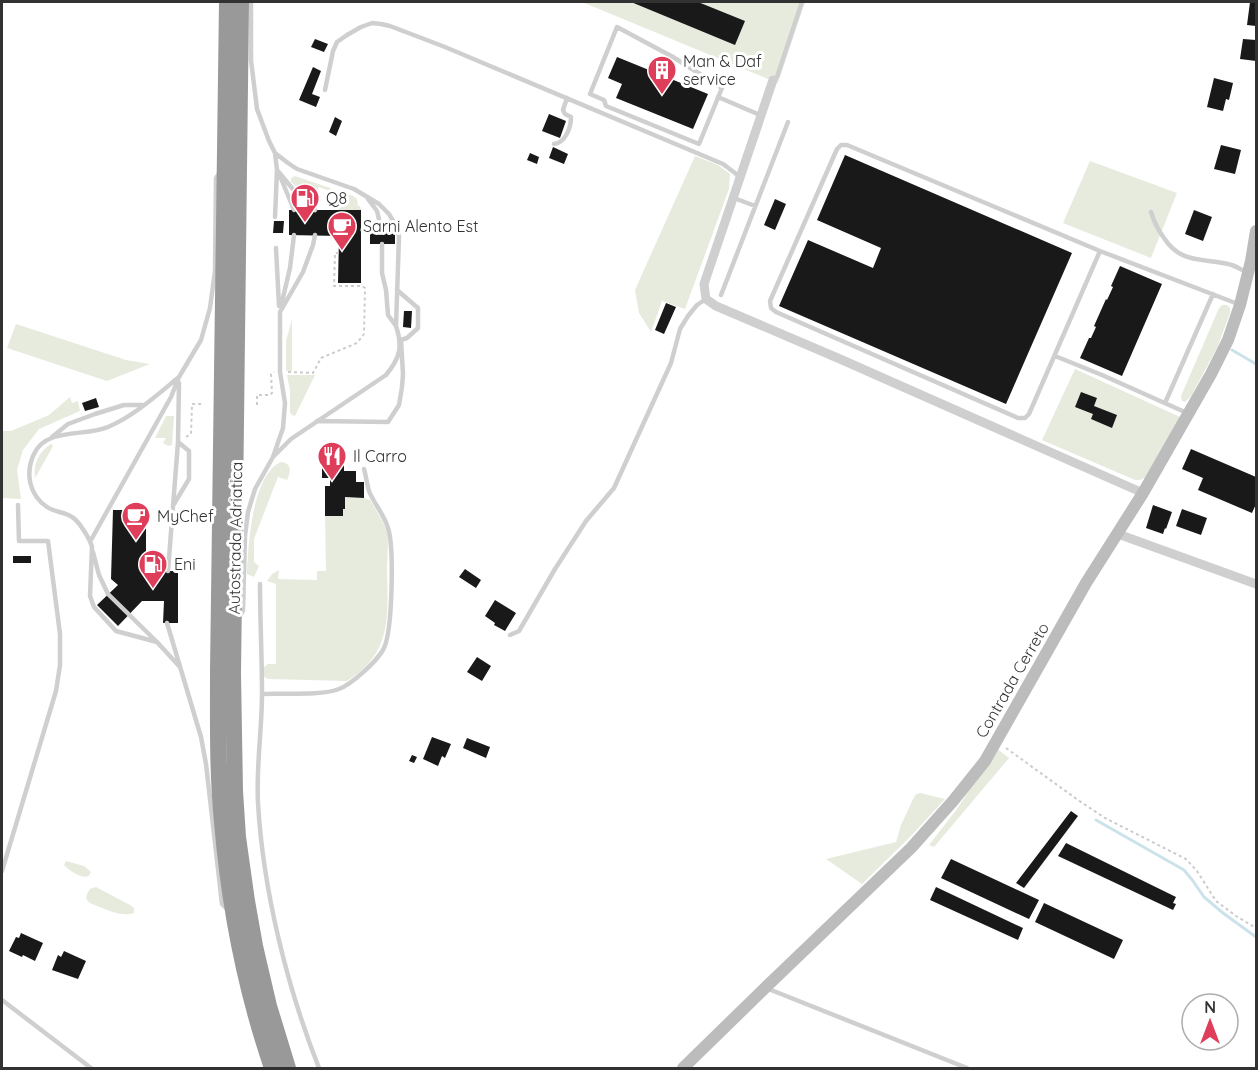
<svg xmlns="http://www.w3.org/2000/svg" width="1258" height="1070" viewBox="0 0 1258 1070" font-family="Quicksand,sans-serif">
<style>
.green{fill:#e6ebde}
.lines{fill:none;stroke-linecap:round;stroke-linejoin:round}
.stream{stroke:#cce2ea;stroke-width:3}
.building{fill:#191919}
.path{stroke:#ccc;stroke-width:2;stroke-dasharray:3 3;stroke-linecap:butt}
.service{stroke:#cfcfcf;stroke-width:4.5}
.minor{stroke:#cfcfcf;stroke-width:9}
.secondary{stroke:#bcbcbc;stroke-width:12}
.motorway{stroke:#999;stroke-width:16}
.labels{text-anchor:middle;dominant-baseline:central;stroke-width:6;stroke-linejoin:round;paint-order:stroke}
.poi-label{font-size:16px;fill:#323232;stroke:#fff;text-anchor:start}
.street-label{font-size:16px;fill:#323232;stroke:#fff}
</style>
<rect width="100%" height="100%" fill="#fff"/>
<path class="green" d="M582,2H805L778,83Z
M695,156L718,165L730,174L729,189L685,309L662,301L651,332L639,313L635,290Z
M1090,161L1177,193L1151,258L1063,223Z
M295,176L353,196L357,199L358,206H360L361,210H339L334,207L333,192L319,187L312,197L305,194L291,182V178Z
M1222,305H1227L1230,308V313L1217,348L1191,396L1185,402L1182,401L1181,396L1219,308Z
M292,319V371H286V341Z
M16,324L126,360L150,364L107,381L7,348Z
M1075,369L1180,417L1146,477L1140,480H1135L1042,440Z
M287,375H315L295,416L292,415L290,412V390Z
M70,397L72,403L78,401L80,411L39,429L23,450L17,470L21,499L2,498V431H11L49,415Z
M166,416H174L172,445L168,446L163,443L166,438H155Z
M51,444L53,446L52,448L35,478C33,464 39,451 51,444Z
M281,462C292,463 291,472 287,480L278,477L254,539V562L259,566L254,577L247,574C248,547 252,474 281,462Z
M345,497L364,498L370,500C375,508 385,524 387,533C389,542 387,560 387,570C388,617 392,653 347,681L268,679L263,676V668L268,664H276V584L267,581L272,574L279,570L278,579L317,580V571H326L325,516H343V509H345Z
M996,748L1009,758L934,847L929,845L957,809Z
M920,793L945,799L911,836L862,884L826,859L896,842L901,825L915,795Z
M66,861L84,866L91,872C90,874 90,875 88,876C83,880 67,869 64,865Z
M96,887L130,905L134,908V913C121,918 103,908 90,903C84,898 86,895 90,889Z"/>
<g class="lines">
<path class="stream" d="M1232,350L1256,364
M1096,820L1184,870L1193,881L1204,897L1223,913L1256,937"/>
</g>
<path class="building" d="M631,2H698L745,21L735,45Z
M1250,2H1256V26L1247,25Z
M315,39L328,44L324,52L311,47Z
M1243,39L1256,40V61L1240,59Z
M617,57L708,94L693,129L616,98L622,84L608,78Z
M313,67L321,71L312,94L320,97L316,107L299,100Z
M1214,78L1233,83L1229,100L1226,99L1223,111L1207,107Z
M549,114L566,121L560,138L542,131Z
M335,117L342,121L336,136L329,132Z
M1221,145L1241,150L1235,174L1214,169Z
M553,147L568,154L564,164L549,158Z
M530,153L539,157L537,164L527,160Z
M845,155L1072,253L1006,404L779,306L808,240L873,268L881,248L817,220Z
M775,199L786,204L775,230L764,225Z
M289,210H361V283H338L339,236L289,235Z
M1194,210L1212,217L1203,241L1185,234Z
M274,221H284L283,233H273Z
M370,232H395V244H370Z
M1120,266L1162,284L1122,376L1080,358L1089,338H1091L1096,327L1094,326L1106,299L1107,300L1113,287L1111,286Z
M666,303L676,307L664,334L655,330Z
M404,311H412L411,328L403,327Z
M1081,392L1097,398L1094,406L1117,415L1112,428L1091,419L1093,414L1075,407Z
M96,398L99,407L85,411L82,403Z
M1191,449L1256,477V504L1252,513L1198,490L1203,478L1182,469Z
M322,463H344V471H356V482H364V498L345,497V509H343V516H325V486H330V478H322Z
M1153,505L1172,512L1166,529L1165,528L1163,534L1146,528Z
M1182,509L1207,518L1201,535L1176,526Z
M113,510H146V571H178V623H163L164,601H142L118,626L97,605L118,585L111,579Z
M13,556H31V563H13Z
M465,569L481,580L476,588L459,577Z
M495,600L516,613L505,631L494,625L495,623L485,616Z
M477,657L491,666L482,681L467,672Z
M432,737L451,744L445,758L442,756L438,766L423,759Z
M467,738L490,747L486,758L463,748Z
M412,755L417,757L414,763L409,761Z
M1071,811L1078,816L1024,888L1016,883Z
M1066,843L1176,897L1173,903L1176,904L1173,910L1058,856Z
M951,859L1039,900L1029,919L941,878Z
M936,887L1023,928L1018,940L930,900Z
M1044,903L1123,940L1114,959L1035,922Z
M21,933L43,943L35,961L23,955L22,957L9,951L16,937L19,938Z
M64,951L86,961L78,979L52,970L58,955L61,957Z"/>
<g class="lines">
<path class="path" d="M288,372L313,373L321,358L357,343L364,334L365,288L362,286H334L335,253H339
M257,405V395H270L272,393L271,374L274,372
M186,437L191,434L192,404H204
M1006,748L1078,800L1105,818L1186,859L1197,871L1216,901L1236,916L1256,928"/>
<path class="service" d="M251,2V60L257,109L269,141L275,153L277,170L297,194L315,210
M617,27L673,57L722,88L699,144L606,106L604,100L590,94Z
M773,80L777,77L802,2
M325,90L333,51L337,42L347,35L361,27L372,23L381,24L390,26L445,47L723,164L735,173L739,177
M718,97L760,115
M554,144C565,143 571,128 571,117L565,114L563,110L567,98
M841,145H847L1100,251L1029,414L1025,418H1018L776,312L771,308L770,301L837,149Z
M280,176L294,210
M734,198L755,206
M368,199L377,211L382,232
M1151,212C1154,222 1158,230 1164,238C1181,264 1202,258 1228,264C1234,265 1240,269 1246,272
M275,217L277,170
M382,244V273L386,290L388,315L396,326
M276,248L279,306
M1100,251L1238,304
M721,295L788,122
M281,306L290,268L294,235
M1055,356L1102,375L1187,413
M1165,403L1213,294
M317,421L388,422L399,405L402,387L403,374L401,340L407,338L418,328V308L397,290
M52,437L68,424L95,414L124,405H144
M273,457L291,439L386,375C400,358 403,347 396,326L399,236L396,226L389,214L379,204L354,189L297,169L288,163L275,153
M174,504L189,479V451L178,442
M91,540L171,397L179,377L201,340L210,308L215,271L216,178L220,172
M93,552L99,575L108,594L156,641
M168,571L178,442L179,383
M260,584C260,620 262,657 262,693C262,730 256,766 258,803C263,890 287,987 319,1068
M239,617L243,611L245,536L248,512L255,489L273,457L283,428L285,403L280,372V312L303,272L313,245L315,235
M167,623L201,737L206,764L222,904L228,910
M510,635L519,631L555,569L586,521L614,488L671,363L680,329L688,316L697,305L706,299
M179,666L157,642L116,631L94,607L90,596L92,547C90,539 79,521 72,517C65,512 54,512 47,507C29,495 25,473 34,454C46,427 86,437 108,427C134,416 157,395 179,377
M262,694C282,693 322,696 339,689C352,684 376,662 383,650C393,633 394,547 388,528C384,514 374,504 369,491C367,484 366,476 364,469
M2,871L56,691L60,665V634L48,541H19L18,505
M766,988L967,1068
M2,1000L91,1068"/>
<path class="minor" d="M773,80L704,284L706,299L716,306L840,359L1143,493
M1118,534L1256,584"/>
<path class="secondary" d="M683,1068L766,987L911,848L953,801L985,761L1086,583L1143,493L1211,374L1228,340L1240,305L1251,261L1256,231"/>
<path class="motorway" d="M227,2L218,671C218,722 217,772 222,822C229,906 245,989 272,1068
M241,2L233,674L235,791L238,837L247,901L255,946L269,1006L288,1068"/>
</g>
<defs>
<g id="building-pin" transform="scale(1.5)"><path d="M0 17L-7.5 6A9.5 9.5 0 1 1 7.5 6Z" fill="#df3e5b" stroke="#fff"/><path d="M-4-6H4V6H1V3H-1V6H-4ZM-2.5-4.3h1.7v1.8h-1.7ZM.8-4.3h1.7v1.8H.8ZM-2.5-1h1.7V.8h-1.7ZM.8-1h1.7V.8H.8Z" fill="#fff"/></g>
<g id="fuel-pin" transform="scale(1.5)"><path d="M0 17L-7.5 6A9.5 9.5 0 1 1 7.5 6Z" fill="#df3e5b" stroke="#fff"/><path d="M-5.5-6h7V0h2V4h1.3V-2.5L3-4.5l.8-.8L6-3V5H2.5V1h-1V6h-7ZM-4.2-4.7v3.2H.2V-4.7Z" fill="#fff"/></g>
<g id="cafe-pin" transform="scale(1.5)"><path d="M0 17L-7.5 6A9.5 9.5 0 1 1 7.5 6Z" fill="#df3e5b" stroke="#fff"/><path d="M-5.5-4.5H6V0H3Q3 3.5 0 3.5H-2.5Q-5.5 3.5-5.5 0ZM3-3.2v2h1.7v-2ZM-6 4.5H4V6H-6Z" fill="#fff"/></g>
<g id="restaurant-pin" transform="scale(1.5)"><path d="M0 17L-7.5 6A9.5 9.5 0 1 1 7.5 6Z" fill="#df3e5b" stroke="#fff"/><path d="M-5-6h1v4h1v-4h1v4h1v-4h1v5L-1.5 .5V6h-2V.5L-5-1ZM5-6V6H3V1.5H1.5Q1.5-4 5-6Z" fill="#fff"/></g>
</defs>
<g fill-rule="evenodd">
<use href="#building-pin" x="662" y="70"/>
<use href="#fuel-pin" x="305" y="198"/>
<use href="#cafe-pin" x="342" y="226"/>
<use href="#restaurant-pin" x="332" y="456"/>
<use href="#cafe-pin" x="136" y="516"/>
<use href="#fuel-pin" x="153" y="564"/>
</g>
<g class="labels">
<g class="poi-label">
<text x="683" y="61">Man &amp; Daf<tspan x="683" dy="18">service</tspan></text>
<text x="326" y="198">Q8</text>
<text x="363" y="226">Sarni Alento Est</text>
<text x="353" y="456">Il Carro</text>
<text x="157" y="516">MyChef</text>
<text x="174" y="564">Eni</text>
</g>
<g class="street-label">
<text transform="translate(235 538) rotate(-89)">Autostrada Adriatica</text>
<text transform="translate(1012 680) rotate(-60)">Contrada Cerreto</text>
</g>
</g>
<rect width="1258" height="1070" fill="none" stroke="#323232" stroke-width="6"/>
<g transform="translate(1210 1022)"><circle r="28" fill="#ffffff" stroke="#adadad" stroke-width="1.5"/>
<path d="M0-4.5L10 22L0 15L-10 22Z" fill="#df3e5b"/>
<text y="-9" font-size="16" font-weight="bold" text-anchor="middle" fill="#323232">N</text>
</g>
</svg>
